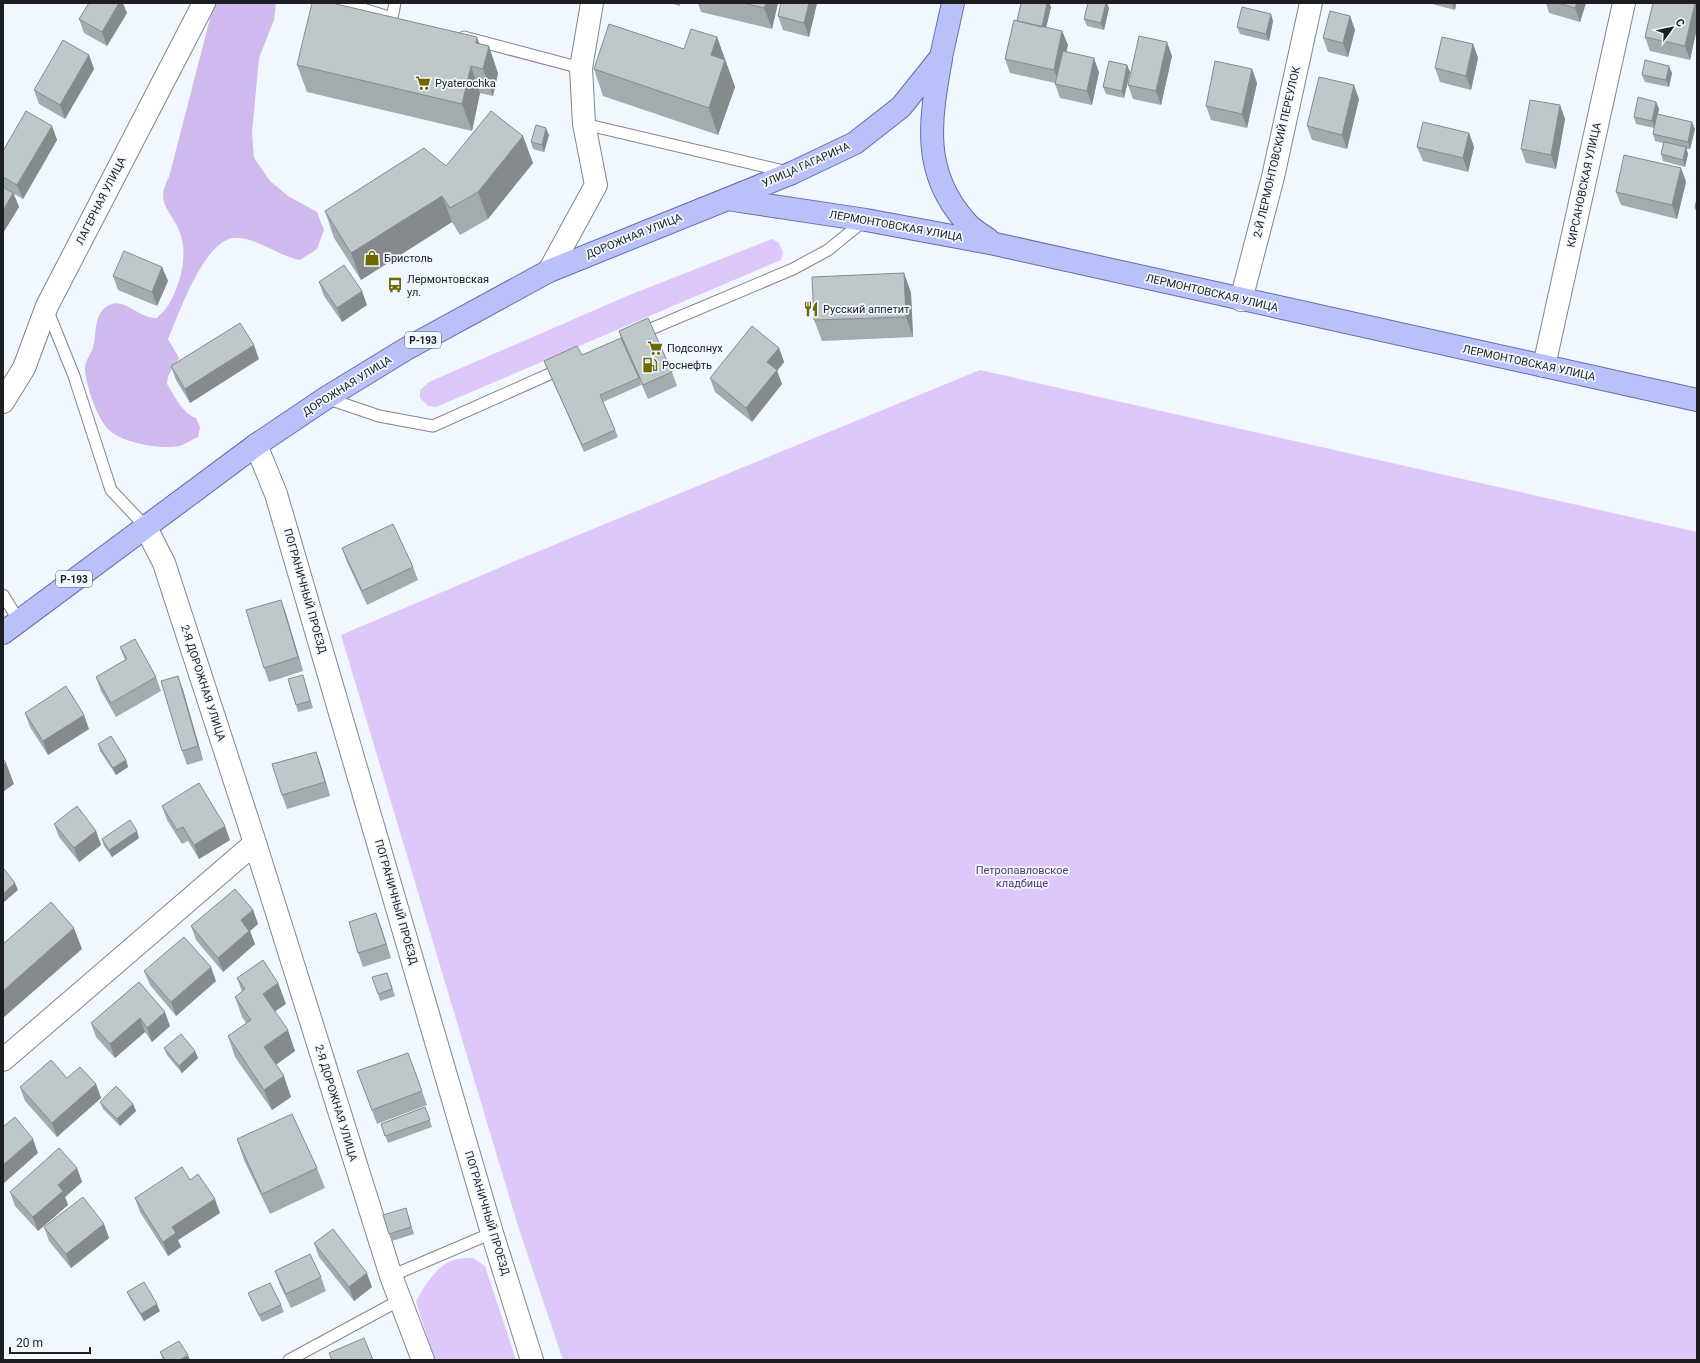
<svg xmlns="http://www.w3.org/2000/svg" width="1700" height="1363" viewBox="0 0 1700 1363" font-family="Roboto,sans-serif">
<style>
.green{fill:#ddc7fb}
.forest{fill:#d0b9ee}
.lines{fill:none;stroke-linecap:round;stroke-linejoin:round}
.service-casing{stroke:#80868c;stroke-width:13}
.minor-casing{stroke:#80868c;stroke-width:24}
.primary-casing{stroke:#646daa;stroke-width:24}
.service{stroke:#fff;stroke-width:11}
.minor{stroke:#fff;stroke-width:22}
.primary{stroke:#b9c1f8;stroke-width:22}
.wall{fill:#a3abae}
.shaded-wall{fill:#858b8d}
.building{fill:#bec7ca;stroke:#858b8d}
.labels{text-anchor:middle;dominant-baseline:central;stroke-width:3.5;stroke-linejoin:round;paint-order:stroke}
.shield{fill:#f1f7fe;stroke:#5c5f63;stroke-width:1}
.shield-label{font-size:10px;font-weight:bold;fill:#1c1e21}
.poi-label{font-size:11px;fill:#1c1e21;stroke:#f1f7fe;text-anchor:start}
.street-label{font-size:11px;fill:#1c1e21;stroke:#f1f7fe}
.park-label{font-size:11px;fill:#563677;stroke:#f1f7fe}
</style>
<rect width="100%" height="100%" fill="#f1f7fe"/>
<path class="green" d="M772,239L779,243L783,252L781,260L436,407L428,406L420,398V390L429,382L627,296Z
M980,370L1697,532V1360H563L518,1226L341,635L515,561Z
M473,1258L485,1266L516,1360H435L416,1302C424,1286 438,1263 457,1259C462,1258 468,1258 473,1258Z"/>
<path class="forest" d="M214,3H276L274,20L259,58L252,133L254,158L270,181L288,196L317,212L324,230L317,249L300,260C278,256 261,240 239,238C206,233 179,314 168,339L179,358L168,376L167,384C175,396 182,413 196,418L200,427L198,437C193,439 187,443 182,445C165,451 122,443 109,430C97,418 87,388 85,371C84,360 93,353 94,343C97,328 94,310 112,304C125,299 139,318 157,318C161,314 166,309 169,304C181,283 189,253 179,230C169,208 155,203 169,177Z"/>
<g class="lines">
<g class="service-casing">
<path id="service" d="M344,3L392,18
M392,18L395,3
M464,37L581,68
M584,124L788,172
M47,309L74,376L111,490L145,526
M639,334L793,269L828,250L865,220
M326,398L379,416L433,426L563,368
M3,595L19,621
M391,1276L492,1233
M289,1360L400,1300"/>
</g>
<g class="minor-casing">
<path id="minor" d="M549,271L596,185L584,124L581,68L592,3
M1241,300L1273,177L1311,3
M1544,366L1624,3
M3,402L24,368L47,306L204,3
M256,445L276,494L492,1233L532,1360
M145,526L164,563L255,843L391,1276L423,1360
M3,1060L255,843"/>
</g>
<g class="primary-casing">
<path id="primary" d="M941,59C930,120 921,172 966,222C972,230 983,235 990,241
M727,199L866,220L995,244L1697,400
M3,633L256,445L326,398L406,349L549,271L792,173L855,143L901,107L941,57L953,3"/>
</g>
<use href="#service" class="service"/>
<use href="#minor" class="minor"/>
<use href="#primary" class="primary"/>
</g>
<path class="wall" d="M670,3H680V6Z
M698,3H778L772,29L701,12Z
M781,3H817L809,37L783,30L778,16Z
M1021,3H1049L1051,7L1046,28L1062,31L1068,45L1066,51L1099,72L1092,105L1060,98L1055,84V83L1010,73L1005,59L1017,21Z
M1428,3H1456L1455,10Z
M1546,3H1586L1580,22L1549,13Z
M1697,3L1690,60L1650,51L1645,37Z
M1109,8L1104,30L1087,26L1084,19Z
M127,13L107,46L84,33L79,19Z
M1350,16L1355,30L1348,57L1328,52L1323,38Z
M1273,21L1269,41L1240,34L1237,27Z
M717,37L735,87L718,135L603,96L594,69L684,49Z
M480,44L498,73L493,96L480,93L472,131L307,92L297,65Z
M1473,44L1478,58L1471,90L1440,82L1435,68Z
M89,55L94,69L65,119L39,104L34,90Z
M1172,56L1161,105L1133,99L1128,85Z
M1127,65L1130,72L1124,98L1106,94L1103,87Z
M1252,69L1257,83L1247,128L1211,120L1206,106Z
M1672,73L1669,87L1645,82L1642,75Z
M1359,99L1347,149L1312,140L1307,126Z
M1656,102L1659,109L1658,114L1695,129L1690,149H1686L1688,154L1685,167L1663,161L1661,154L1663,143L1655,141L1653,134L1654,128L1636,124L1634,117Z
M1560,105L1565,119L1556,169L1526,163L1521,149Z
M52,126L57,140L23,199L14,194L19,207L3,233V151Z
M1469,133L1474,147L1468,172L1423,161L1417,147Z
M549,135L544,152L533,149L531,142Z
M533,163L488,219L460,235L452,222L361,280L334,238L325,211L446,166Z
M1681,168L1686,182L1677,219L1621,205L1616,192Z
M1697,198V214L1695,208Z
M162,267L168,281L157,306L118,290L113,276Z
M904,273L911,293L913,337L822,341L814,320Z
M319,282L367,305L342,322L324,296Z
M619,331L672,372L677,386L648,399L640,381L641,385L603,402L618,437L584,452L544,361L582,355L621,338Z
M779,348L784,362L777,371L782,384L752,422L715,392L710,378Z
M259,359L190,403L176,380L171,366Z
M342,548L413,567L418,580L367,605L347,562Z
M281,600L286,614L303,671L269,682L264,668Z
M120,647L156,677L161,691L116,717L101,691L96,677L125,660Z
M178,676L183,690L203,760L187,765L182,751Z
M305,682L313,708L298,712L296,705Z
M25,713L89,729L48,755L30,727Z
M98,744L126,760L128,767L116,775L100,751Z
M316,752L321,766L330,796L287,809L282,795Z
M162,806L230,840L199,859L188,841L182,844L167,820Z
M54,824L96,831L101,845L79,862L59,837Z
M139,838L112,857L104,846L102,839Z
M253,910L258,924L250,931L255,944L223,972L196,940L191,926Z
M376,913L381,927L391,958L363,967L358,953Z
M144,971L216,981L176,1016L150,985Z
M237,978L278,983L286,1004L275,1011L295,1051L276,1065L291,1097L272,1110L235,1057L228,1036L246,1023L242,1017L235,997L242,992Z
M390,980L395,996L380,1001L378,994Z
M139,982L170,1026L152,1042L145,1032L115,1058L96,1037L91,1023Z
M164,1048L195,1051L198,1058L182,1073L167,1055Z
M408,1053L427,1105L377,1124L357,1071Z
M67,1078L96,1084L101,1098L57,1137L25,1101L20,1087Z
M100,1102L133,1104L136,1111L120,1126L103,1109Z
M425,1107L432,1127L388,1143L381,1124Z
M237,1139L317,1168L325,1188L270,1214L244,1160Z
M77,1168L82,1182L65,1197L68,1205L38,1231L15,1206L10,1192Z
M190,1180L220,1213L178,1240L181,1247L168,1256L140,1212L135,1198Z
M406,1208L414,1234L392,1241L389,1234Z
M104,1224L109,1238L71,1268L49,1241L44,1227Z
M314,1243L372,1287L354,1301L319,1257Z
M275,1271L321,1277L326,1291L291,1308L280,1285Z
M127,1292L160,1311L144,1321L130,1299Z
M248,1293L281,1305L284,1312L262,1322L251,1300Z
M160,1352L190,1360H163Z"/>
<path class="shaded-wall" d="M119,3H123L127,13L107,46L102,32Z
M766,3H778L772,29L764,8Z
M809,3H817L809,37L804,23Z
M1047,3H1049L1051,7L1044,36L1042,29Z
M1106,3H1107L1109,8L1104,30L1101,23Z
M1452,3H1456L1455,10Z
M1577,3H1586L1580,22L1575,8Z
M1695,3H1697V29L1690,60L1685,46Z
M1271,14L1273,21L1269,41L1266,34Z
M1350,16L1355,30L1348,57L1343,43Z
M1062,31L1068,45L1059,84L1054,70Z
M477,37L485,60L489,46L498,73L493,96L483,69L476,43Z
M717,37L735,87L718,135L709,108L711,55Z
M1167,42L1172,56L1161,105L1156,91Z
M1473,44L1478,58L1471,90L1466,76Z
M89,55L94,69L65,119L60,105Z
M1094,58L1099,72L1092,105L1087,91Z
M1127,65L1130,72L1124,98L1122,91Z
M471,66L480,93L472,131L462,104Z
M1669,66L1672,73L1669,87L1666,80Z
M1252,69L1257,83L1247,128L1242,114Z
M1354,85L1359,99L1347,149L1342,135Z
M1656,102L1659,109L1655,128L1652,121Z
M1560,105L1565,119L1556,169L1551,155Z
M1692,122L1695,129L1690,149L1688,142Z
M52,126L57,140L23,199L17,185Z
M546,128L549,135L544,152L542,145Z
M1469,133L1474,147L1468,172L1463,158Z
M523,136L533,163L488,219L478,192Z
M1686,147L1688,154L1685,167L1683,160Z
M1681,168L1686,182L1677,219L1672,205Z
M13,193L19,207L3,233V211Z
M442,196L452,222L361,280L351,253Z
M162,267L168,281L157,306L152,292Z
M904,273L911,293L913,337L906,317Z
M362,291L367,305L342,322L337,308Z
M254,345L259,359L190,403L185,389Z
M779,348L784,362L777,371L782,384L752,422L746,408L767,362Z
M281,600L286,614L303,671L298,657Z
M178,676L183,690L203,760L198,746Z
M84,715L89,729L48,755L43,741Z
M316,752L321,766L330,796L325,782Z
M126,760L128,767L116,775L113,768Z
M6,763L14,784L3,792V765Z
M225,826L230,840L199,859L194,845Z
M96,831L101,845L79,862L74,848Z
M137,831L139,838L112,857L109,850Z
M15,883L18,890L3,903V894Z
M253,910L258,924L250,931L255,944L223,972L218,958L241,920Z
M376,913L381,927L391,958L386,944Z
M74,928L82,949L3,1018V991Z
M211,967L216,981L176,1016L171,1002Z
M278,983L286,1004L271,1014L263,994Z
M165,1012L170,1026L152,1042L147,1028Z
M140,1018L145,1032L115,1058L110,1044Z
M288,1030L295,1051L271,1068L264,1047Z
M195,1051L198,1058L182,1073L179,1066Z
M284,1076L291,1097L272,1110L264,1090Z
M96,1084L101,1098L57,1137L52,1123Z
M133,1104L136,1111L120,1126L117,1119Z
M33,1139L38,1153L3,1184V1165Z
M77,1168L82,1182L65,1197L68,1205L38,1231L33,1217L58,1185Z
M215,1199L220,1213L178,1240L181,1247L168,1256L163,1242L172,1227Z
M104,1224L109,1238L71,1268L66,1254Z
M367,1273L372,1287L354,1301L349,1287Z
M157,1304L160,1311L144,1321L141,1314Z
M188,1355L190,1360H180Z"/>
<path class="building" d="M89,3H119L102,32L79,19Z
M312,3H332L477,37L476,43L489,46L483,69L471,66L462,104L297,65Z
M743,3H766L764,8Z
M781,3H809L804,23L778,16Z
M1021,3H1047L1042,27L1017,21Z
M1088,3H1106L1101,23L1084,19Z
M1558,3H1577L1575,8Z
M1653,3H1695L1685,46L1645,37Z
M1242,7L1271,14L1266,34L1237,27Z
M1330,11L1350,16L1343,43L1323,38Z
M1014,20L1062,31L1054,70L1005,59Z
M609,24L684,49L691,29L717,37L711,55L725,60L709,108L594,69Z
M1139,36L1167,42L1156,91L1128,85Z
M1442,37L1473,44L1466,76L1435,68Z
M63,40L89,55L60,105L34,90Z
M1063,51L1094,58L1087,91L1055,84Z
M1645,60L1669,66L1666,80L1642,75Z
M1109,61L1127,65L1122,91L1103,87Z
M1215,61L1252,69L1242,114L1206,106Z
M1319,77L1354,85L1342,135L1307,126Z
M1638,97L1656,102L1652,121L1634,117Z
M1530,100L1560,105L1551,155L1521,149Z
M26,111L52,126L17,185L3,177V151Z
M491,111L523,136L478,192L450,208L442,196L351,253L325,211L424,148L446,166Z
M1657,114L1692,122L1688,142L1653,134Z
M1423,122L1469,133L1463,158L1417,147Z
M536,125L546,128L542,145L531,142Z
M1664,142L1686,147L1683,160L1661,154Z
M1624,155L1681,168L1672,205L1616,192Z
M3,187L13,193L3,211Z
M1697,198V208H1695Z
M124,251L162,267L152,292L113,276Z
M344,265L362,291L337,308L319,282Z
M904,273L906,317L814,320L812,277Z
M648,318L672,372L643,385L619,331Z
M240,323L254,345L185,389L171,366Z
M752,326L779,348L767,362L777,370L746,408L710,378Z
M621,338L639,378L600,395L615,430L582,445L544,361L577,346L582,355Z
M393,524L413,567L362,591L342,548Z
M281,600L298,657L264,668L246,610Z
M135,639L156,677L111,703L96,677L127,659L120,647Z
M303,675L310,701L296,705L288,679Z
M178,676L198,746L182,751L161,681Z
M66,686L84,715L43,741L25,713Z
M111,736L126,760L113,768L98,744Z
M316,752L325,782L282,795L272,764Z
M3,759L6,763L3,765Z
M199,783L225,826L194,845L183,827L177,830L162,806Z
M77,806L96,831L74,848L54,824Z
M130,820L137,831L109,850L102,839Z
M4,869L15,883L3,894V870Z
M235,889L253,910L241,920L249,931L218,958L191,926Z
M51,902L74,928L3,991V944Z
M376,913L386,944L358,953L349,922Z
M184,937L211,967L171,1002L144,971Z
M263,960L278,983L263,994L288,1030L264,1047L284,1076L264,1090L228,1036L251,1020L235,997L245,989L237,978Z
M387,973L392,989L378,994L372,977Z
M139,982L165,1012L147,1028L140,1018L110,1044L91,1023Z
M181,1034L195,1051L179,1066L164,1048Z
M408,1053L422,1091L372,1110L357,1071Z
M51,1060L67,1078L80,1067L96,1084L52,1123L20,1087Z
M116,1086L133,1104L117,1119L100,1102Z
M425,1107L430,1120L385,1136L381,1124Z
M292,1114L317,1168L262,1194L237,1139Z
M15,1117L33,1139L3,1165V1125L4,1126Z
M59,1148L77,1168L58,1185L63,1191L33,1217L10,1192Z
M182,1167L190,1180L198,1174L215,1199L172,1227L176,1233L163,1242L135,1198Z
M83,1197L104,1224L66,1254L44,1227Z
M406,1208L411,1227L389,1234L383,1215Z
M333,1229L367,1273L349,1287L314,1243Z
M310,1254L321,1277L286,1294L275,1271Z
M144,1282L157,1304L141,1314L127,1292Z
M270,1283L281,1305L259,1315L248,1293Z
M364,1338L373,1360H332L329,1353Z
M179,1341L188,1355L180,1360H165L160,1352Z"/>
<defs>
<g id="supermarket-bare" transform="scale(1.2)"><path d="M-6-5.5h2.5l.6 2H6L4.5 2H-2.5L-4.4-4H-6ZM-1.5 3.2a1.3 1.3 0 1 0 .1 0ZM3 3.2a1.3 1.3 0 1 0 .1 0Z" fill="#6d6800" stroke="#f1f7fe" stroke-width="2.5" paint-order="stroke"/></g>
<g id="shop-bare" transform="scale(1.2)"><path d="M-5-2.5h2.3a2.7 3.5 0 0 1 5.4 0H5L5.5 6h-11ZM-1.5-2.5h3a1.5 2.3 0 0 0-3 0Z" fill="#6d6800" stroke="#f1f7fe" stroke-width="2.5" paint-order="stroke"/></g>
<g id="bus-bare" transform="scale(1.2)"><path d="M-5-6H5V4H4V6H2V4H-2V6H-4V4H-5ZM-3.5-4V0h7V-4ZM-3.5 1.2v1.5H-2V1.2ZM2 1.2v1.5H3.5V1.2Z" fill="#6d6800" stroke="#f1f7fe" stroke-width="2.5" paint-order="stroke"/></g>
<g id="restaurant-bare" transform="scale(1.2)"><path d="M-5-6h1v4h1v-4h1v4h1v-4h1v5L-1.5 .5V6h-2V.5L-5-1ZM5-6V6H3V1.5H1.5Q1.5-4 5-6Z" fill="#6d6800" stroke="#f1f7fe" stroke-width="2.5" paint-order="stroke"/></g>
<g id="fuel-bare" transform="scale(1.2)"><path d="M-5.5-6h7V0h2V4h1.3V-2.5L3-4.5l.8-.8L6-3V5H2.5V1h-1V6h-7ZM-4.2-4.7v3.2H.2V-4.7Z" fill="#6d6800" stroke="#f1f7fe" stroke-width="2.5" paint-order="stroke"/></g>
</defs>
<g fill-rule="evenodd">
<use href="#supermarket-bare" x="423" y="83"/>
<use href="#shop-bare" x="372" y="258"/>
<use href="#bus-bare" x="395" y="285"/>
<use href="#restaurant-bare" x="811" y="309"/>
<use href="#supermarket-bare" x="655" y="348"/>
<use href="#fuel-bare" x="650" y="365"/>
</g>
<g class="labels">
<g class="shield">
<rect x="405" y="332" width="36" height="16" rx="3"/>
<rect x="56" y="571" width="36" height="16" rx="3"/>
</g>
<g class="shield-label">
<text x="423" y="340">Р-193</text>
<text x="74" y="579">Р-193</text>
</g>
<g class="poi-label">
<text x="435" y="83">Pyaterochka</text>
<text x="384" y="258">Бристоль</text>
<text x="407" y="279">Лермонтовская<tspan x="407" dy="13">ул.</tspan></text>
<text x="823" y="309">Русский аппетит</text>
<text x="667" y="348">Подсолнух</text>
<text x="662" y="365">Роснефть</text>
</g>
<g class="street-label">
<text transform="translate(1277 152) rotate(-77)">2-Й ЛЕРМОНТОВСКИЙ ПЕРЕУЛОК</text>
<text transform="translate(806 165) rotate(-24)">УЛИЦА ГАГАРИНА</text>
<text transform="translate(1584 185) rotate(-78)">КИРСАНОВСКАЯ УЛИЦА</text>
<text transform="translate(101 201) rotate(-63)">ЛАГЕРНАЯ УЛИЦА</text>
<text transform="translate(896 226) rotate(10)">ЛЕРМОНТОВСКАЯ УЛИЦА</text>
<text transform="translate(634 236) rotate(-22)">ДОРОЖНАЯ УЛИЦА</text>
<text transform="translate(1212 293) rotate(13)">ЛЕРМОНТОВСКАЯ УЛИЦА</text>
<text transform="translate(1529 363) rotate(12)">ЛЕРМОНТОВСКАЯ УЛИЦА</text>
<text transform="translate(347 386) rotate(-32)">ДОРОЖНАЯ УЛИЦА</text>
<text transform="translate(305 591) rotate(74)">ПОГРАНИЧНЫЙ ПРОЕЗД</text>
<text transform="translate(203 683) rotate(72)">2-Я ДОРОЖНАЯ УЛИЦА</text>
<text transform="translate(396 902) rotate(74)">ПОГРАНИЧНЫЙ ПРОЕЗД</text>
<text transform="translate(336 1103) rotate(73)">2-Я ДОРОЖНАЯ УЛИЦА</text>
<text transform="translate(487 1213) rotate(73)">ПОГРАНИЧНЫЙ ПРОЕЗД</text>
</g>
<g class="park-label">
<text x="1022" y="870">Петропавловское<tspan x="1022" dy="13">кладбище</tspan></text>
</g>
</g>
<rect width="1700" height="1363" fill="none" stroke="#1c1e21" stroke-width="8"/>
<g transform="translate(1672 28) rotate(57)" stroke="#f1f7fe" stroke-width="3" paint-order="stroke">
<path d="M0-3L7 15L0 10L-7 15Z" fill="#1c1e21"/>
<text y="-6" font-size="11" font-weight="bold" text-anchor="middle" fill="#1c1e21">С</text>
</g>
<path d="M10 1347v6h80v-6" fill="none" stroke="#1c1e21" stroke-width="2"/>
<text x="16" y="1347" font-size="12" fill="#1c1e21" stroke="#f1f7fe" stroke-width="3" paint-order="stroke">20 m</text>
</svg>
